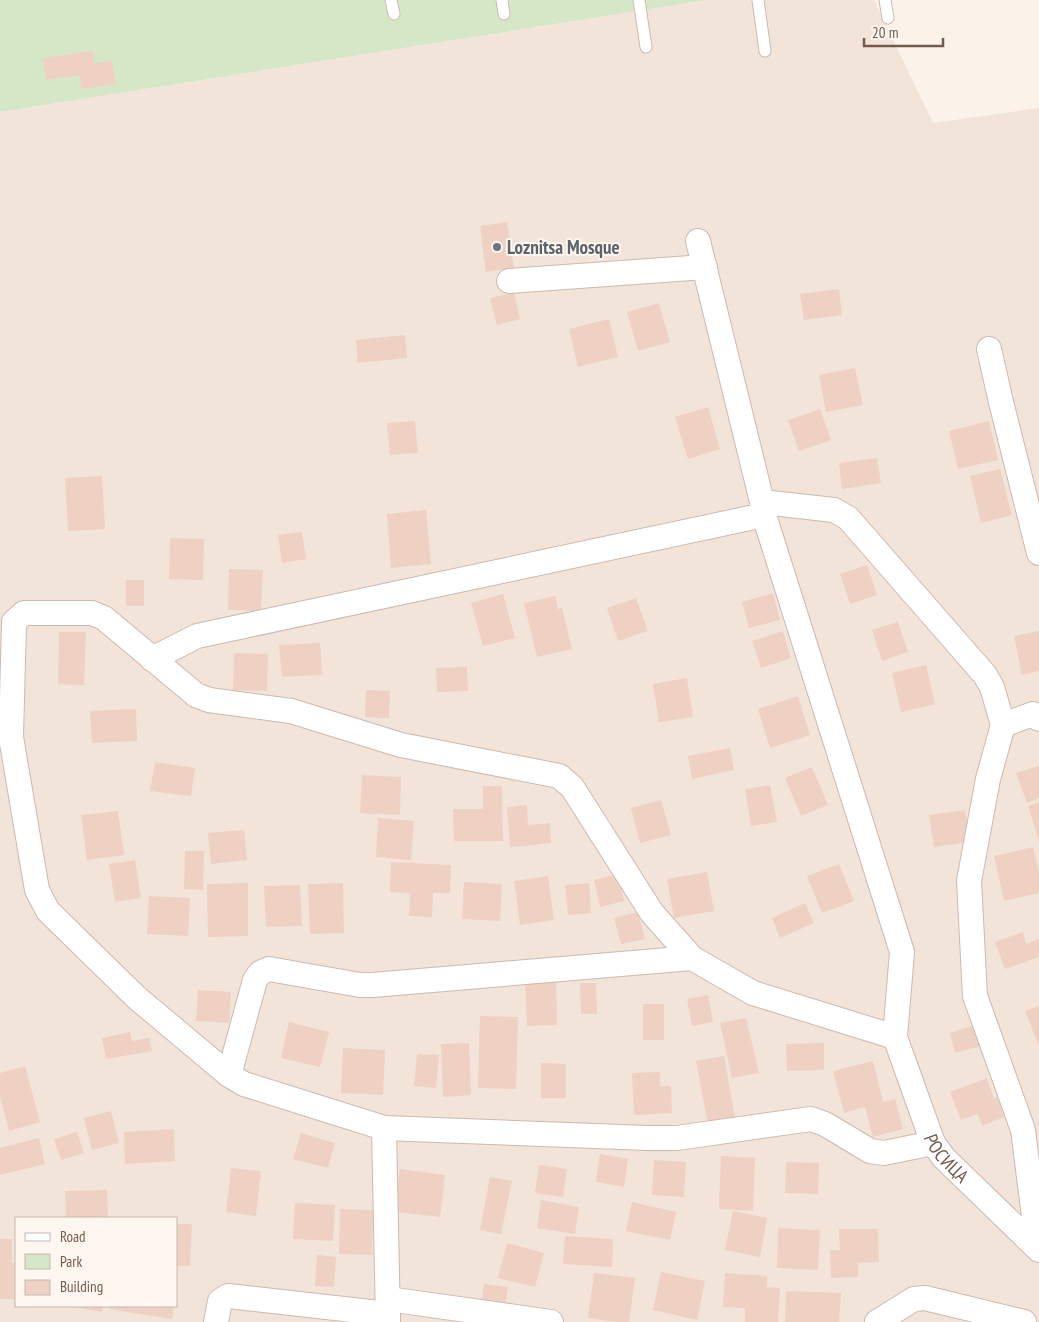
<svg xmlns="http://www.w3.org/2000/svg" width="1039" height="1322" viewBox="0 0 1039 1322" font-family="'PT Sans Narrow',sans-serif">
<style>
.residential{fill:#f2e4d8;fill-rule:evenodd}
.green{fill:#d6e7c8}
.building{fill:#eed1c3}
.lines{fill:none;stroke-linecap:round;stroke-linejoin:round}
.lane-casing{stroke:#ccbaaf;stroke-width:13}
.street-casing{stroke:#ccbaaf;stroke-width:26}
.lane{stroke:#fff;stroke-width:11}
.street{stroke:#fff;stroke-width:24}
.worship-dot{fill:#6b7280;stroke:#fef7ef;stroke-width:2}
.labels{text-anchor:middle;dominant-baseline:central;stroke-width:4;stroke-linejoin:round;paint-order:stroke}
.worship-label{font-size:19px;font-weight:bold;fill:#5b616d;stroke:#fef7ef;text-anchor:start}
.street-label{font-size:19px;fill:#73594e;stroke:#fef7ef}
</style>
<rect width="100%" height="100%" fill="#fbf3e9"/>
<path class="residential" d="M707,0H874L933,123L1039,108V1322H0V112ZM16,1218H176V1306H16Z"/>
<path class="green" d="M0,0H707L0,112Z"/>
<path class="building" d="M93,51L94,63L112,61L116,84L81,89L80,75L46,80L43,58Z
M507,222L514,268L486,272L480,226Z
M839,289L842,315L804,320L800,294Z
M514,293L520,319L497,325L490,298Z
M659,303L670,342L638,351L627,312Z
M609,319L618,357L578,367L569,329Z
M405,335L407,358L358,363L356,340Z
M855,368L863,405L826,412L819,375Z
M708,407L720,449L688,459L675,417Z
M820,409L831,440L799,451L788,420Z
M415,421L418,453L390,455L387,423Z
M989,421L998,460L958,469L949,431Z
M877,458L881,483L842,489L839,463Z
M1000,469L1012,515L981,523L970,476Z
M102,476L105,529L68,531L65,478Z
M426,510L431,564L391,568L387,514Z
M302,532L306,559L282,563L278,535Z
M170,538L204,539L203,580L169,579Z
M867,565L877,595L850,604L840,574Z
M229,569L263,570L261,611L228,610Z
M126,580H144V606H126Z
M773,593L780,620L749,628L742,602Z
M503,594L515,638L483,646L471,603Z
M555,596L558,609L562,608L572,649L537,657L524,603Z
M636,598L648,631L618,641L607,608Z
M898,622L908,652L882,661L872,630Z
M783,631L791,658L761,668L752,641Z
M1039,631V671L1022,675L1014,636Z
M59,632H86L84,685L58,684Z
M320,643L322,675L282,677L279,645Z
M234,653L268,654L267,691L233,690Z
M926,665L935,704L901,712L892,673Z
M467,667L468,691L437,692L436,668Z
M687,678L693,717L659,722L653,684Z
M366,690L390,691L389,718L365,717Z
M798,696L810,735L770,748L758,709Z
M136,709L137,741L92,743L90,711Z
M730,748L734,770L692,779L688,756Z
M155,762L195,768L191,796L150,791Z
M1039,766V798L1027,803L1016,773Z
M812,767L828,805L801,816L785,778Z
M362,775L401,777L400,815L360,813Z
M770,785L777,822L751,826L745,789Z
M483,786H502L503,841H454L453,809H483Z
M661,800L671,835L640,843L631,808Z
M1039,802V841L1028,806Z
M527,805L528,825L550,823L551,843L510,847L507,807Z
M965,810L970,842L934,847L929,815Z
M118,811L124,855L87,860L81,815Z
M378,818L414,821L411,860L376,857Z
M244,830L247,860L211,864L208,833Z
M1033,847L1039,872V893L1004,901L994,856Z
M185,851H204L203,890L184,889Z
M135,860L141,898L115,902L109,864Z
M391,862L451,865L450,893H433L432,917L409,916L410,893L390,892Z
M839,864L854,901L822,913L807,876Z
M707,872L714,911L674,918L667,879Z
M618,874L624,901L600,907L594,880Z
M548,876L554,920L520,925L514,881Z
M464,882L502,884L500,921L462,919Z
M248,883V936L208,937L207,884Z
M343,883L344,933L310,934L308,884Z
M589,883L591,913L568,915L565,885Z
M300,885L302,926L266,927L264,886Z
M149,896L190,898L188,936L147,934Z
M805,903L814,923L780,938L772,918Z
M638,912L645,939L621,944L614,918Z
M1023,932L1026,944L1039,939V957L1005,969L995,942Z
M556,980L557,1025L527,1026L525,981Z
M580,983H596L597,1014H581Z
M198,990L231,992L229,1023L196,1021Z
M708,995L713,1022L692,1026L687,999Z
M643,1004H664V1040H643Z
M1039,1006V1046L1025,1011Z
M480,1016L518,1017L516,1089L478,1088Z
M746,1018L759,1073L732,1078L720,1023Z
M289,1022L329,1032L320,1067L281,1058Z
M982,1023L988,1044L955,1053L950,1033Z
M130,1032L132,1041L149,1038L152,1051L106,1059L102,1038Z
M469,1043L471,1095L443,1097L441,1044Z
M824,1043V1070L787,1071L786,1044Z
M343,1048L385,1050L383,1095L341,1093Z
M417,1054L439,1055L436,1088L414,1086Z
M724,1056L736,1124L709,1129L696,1061Z
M873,1061L883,1102L895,1099L903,1129L873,1137L865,1107L844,1113L833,1071Z
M541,1063L566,1064V1098H541Z
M25,1066L40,1122L9,1131L0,1096V1073Z
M660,1072V1086H671L672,1113L634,1115L632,1073Z
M987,1078L994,1099L997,1097L1004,1117L982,1126L978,1114L961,1120L950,1092Z
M111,1111L119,1143L92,1150L84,1118Z
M174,1129L175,1161L125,1164L124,1132Z
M77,1132L84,1153L61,1160L54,1139Z
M301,1133L335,1143L328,1168L293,1159Z
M39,1138L45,1164L0,1175V1148Z
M600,1154L628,1159L624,1187L596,1182Z
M721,1156L755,1158L753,1211L719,1209Z
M654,1160L686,1162L684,1197L652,1195Z
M786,1162L819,1163L818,1194L785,1193Z
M539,1165L567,1169L563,1197L535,1193Z
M231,1168L261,1171L256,1216L226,1212Z
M400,1169L445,1175L440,1217L395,1212Z
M490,1177L512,1181L501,1234L480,1230Z
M107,1190L108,1218H66L65,1191Z
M541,1200L579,1207L575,1234L537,1228Z
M632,1202L676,1212L670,1240L626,1231Z
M295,1203L335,1205L333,1241L293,1239Z
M340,1209L373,1210L372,1255L339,1254Z
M733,1211L767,1218L760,1257L725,1250Z
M176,1224H192L190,1266H176Z
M778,1228L820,1230L818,1270L777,1268Z
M839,1229H878L879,1262L858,1263V1277L831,1278L830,1250H840Z
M565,1236L613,1239L612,1267L563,1264Z
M0,1239H12V1263H16V1299H0Z
M507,1243L544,1253L535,1287L498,1278Z
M317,1255L336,1257L334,1287L315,1286Z
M661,1272L705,1281L697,1320L653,1310Z
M594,1273L635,1278L629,1322H617L588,1318Z
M725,1273L767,1276V1287L780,1288L778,1322H745V1308L723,1307Z
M484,1284L508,1287L505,1309L481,1306Z
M786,1291L841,1293L839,1322H785Z
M74,1306H103L102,1312L74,1307Z
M110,1306H174L172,1319L109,1309Z"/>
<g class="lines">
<g class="lane-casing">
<path id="lane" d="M391,0L394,14
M502,0L504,14
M639,0L646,47
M758,0L765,51
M885,0L888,18"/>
</g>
<g class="street-casing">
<g id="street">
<path id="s1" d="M698,241L762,502L764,515L902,952L895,1037L933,1143L944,1158L1039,1250"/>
<path d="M509,281L705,267"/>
<path d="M989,349L1001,402L1039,553"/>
<path d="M762,502L834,510L848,518L985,675L992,687L1003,725L988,779L969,881L975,996L1023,1130L1038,1248"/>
<path d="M152,659L197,636L764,515"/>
<path d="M1003,725L1033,714L1039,719"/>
<path d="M895,1037L753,993L692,958L652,913L572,787L559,776L401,745L291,711L209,700L196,695L104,618L92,613H24L14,622L11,737L37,890L48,911L137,998L229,1075L244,1084L384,1128L648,1138H677L811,1119L825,1124L870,1151L884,1153L933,1143"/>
<path d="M229,1075L255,980L260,973L269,969L360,985H373L692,958"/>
<path d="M384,1128L388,1322"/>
<path d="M388,1299L551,1322"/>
<path d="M216,1322L220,1301L228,1296L388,1314"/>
<path d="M877,1322L914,1299L925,1298L1024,1322"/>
</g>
</g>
<use href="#lane" class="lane"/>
<use href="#street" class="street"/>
</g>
<circle class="worship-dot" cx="497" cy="247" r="5"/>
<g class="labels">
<g class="worship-label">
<text x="507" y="247">Loznitsa Mosque</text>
</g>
<g class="street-label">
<text stroke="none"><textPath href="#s1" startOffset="958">РОСИЦА</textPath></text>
</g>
</g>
<rect x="15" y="1217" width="162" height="90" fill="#fef7ef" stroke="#c6b8af"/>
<rect x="25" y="1233" width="25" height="8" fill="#ffffff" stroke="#c6b8af"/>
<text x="60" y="1242" font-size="15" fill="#73594e">Road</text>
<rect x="25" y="1254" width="25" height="15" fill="#d6e7c8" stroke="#c6b8af"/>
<text x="60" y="1267" font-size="15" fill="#73594e">Park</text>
<rect x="25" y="1280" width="25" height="15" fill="#eed1c3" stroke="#c6b8af"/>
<text x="60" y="1292" font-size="15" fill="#73594e">Building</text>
<path d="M864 38v8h79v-8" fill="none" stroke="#73594e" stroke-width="2.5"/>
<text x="872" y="38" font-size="15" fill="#73594e" stroke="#fef7ef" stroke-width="4" paint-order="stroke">20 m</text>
</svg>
